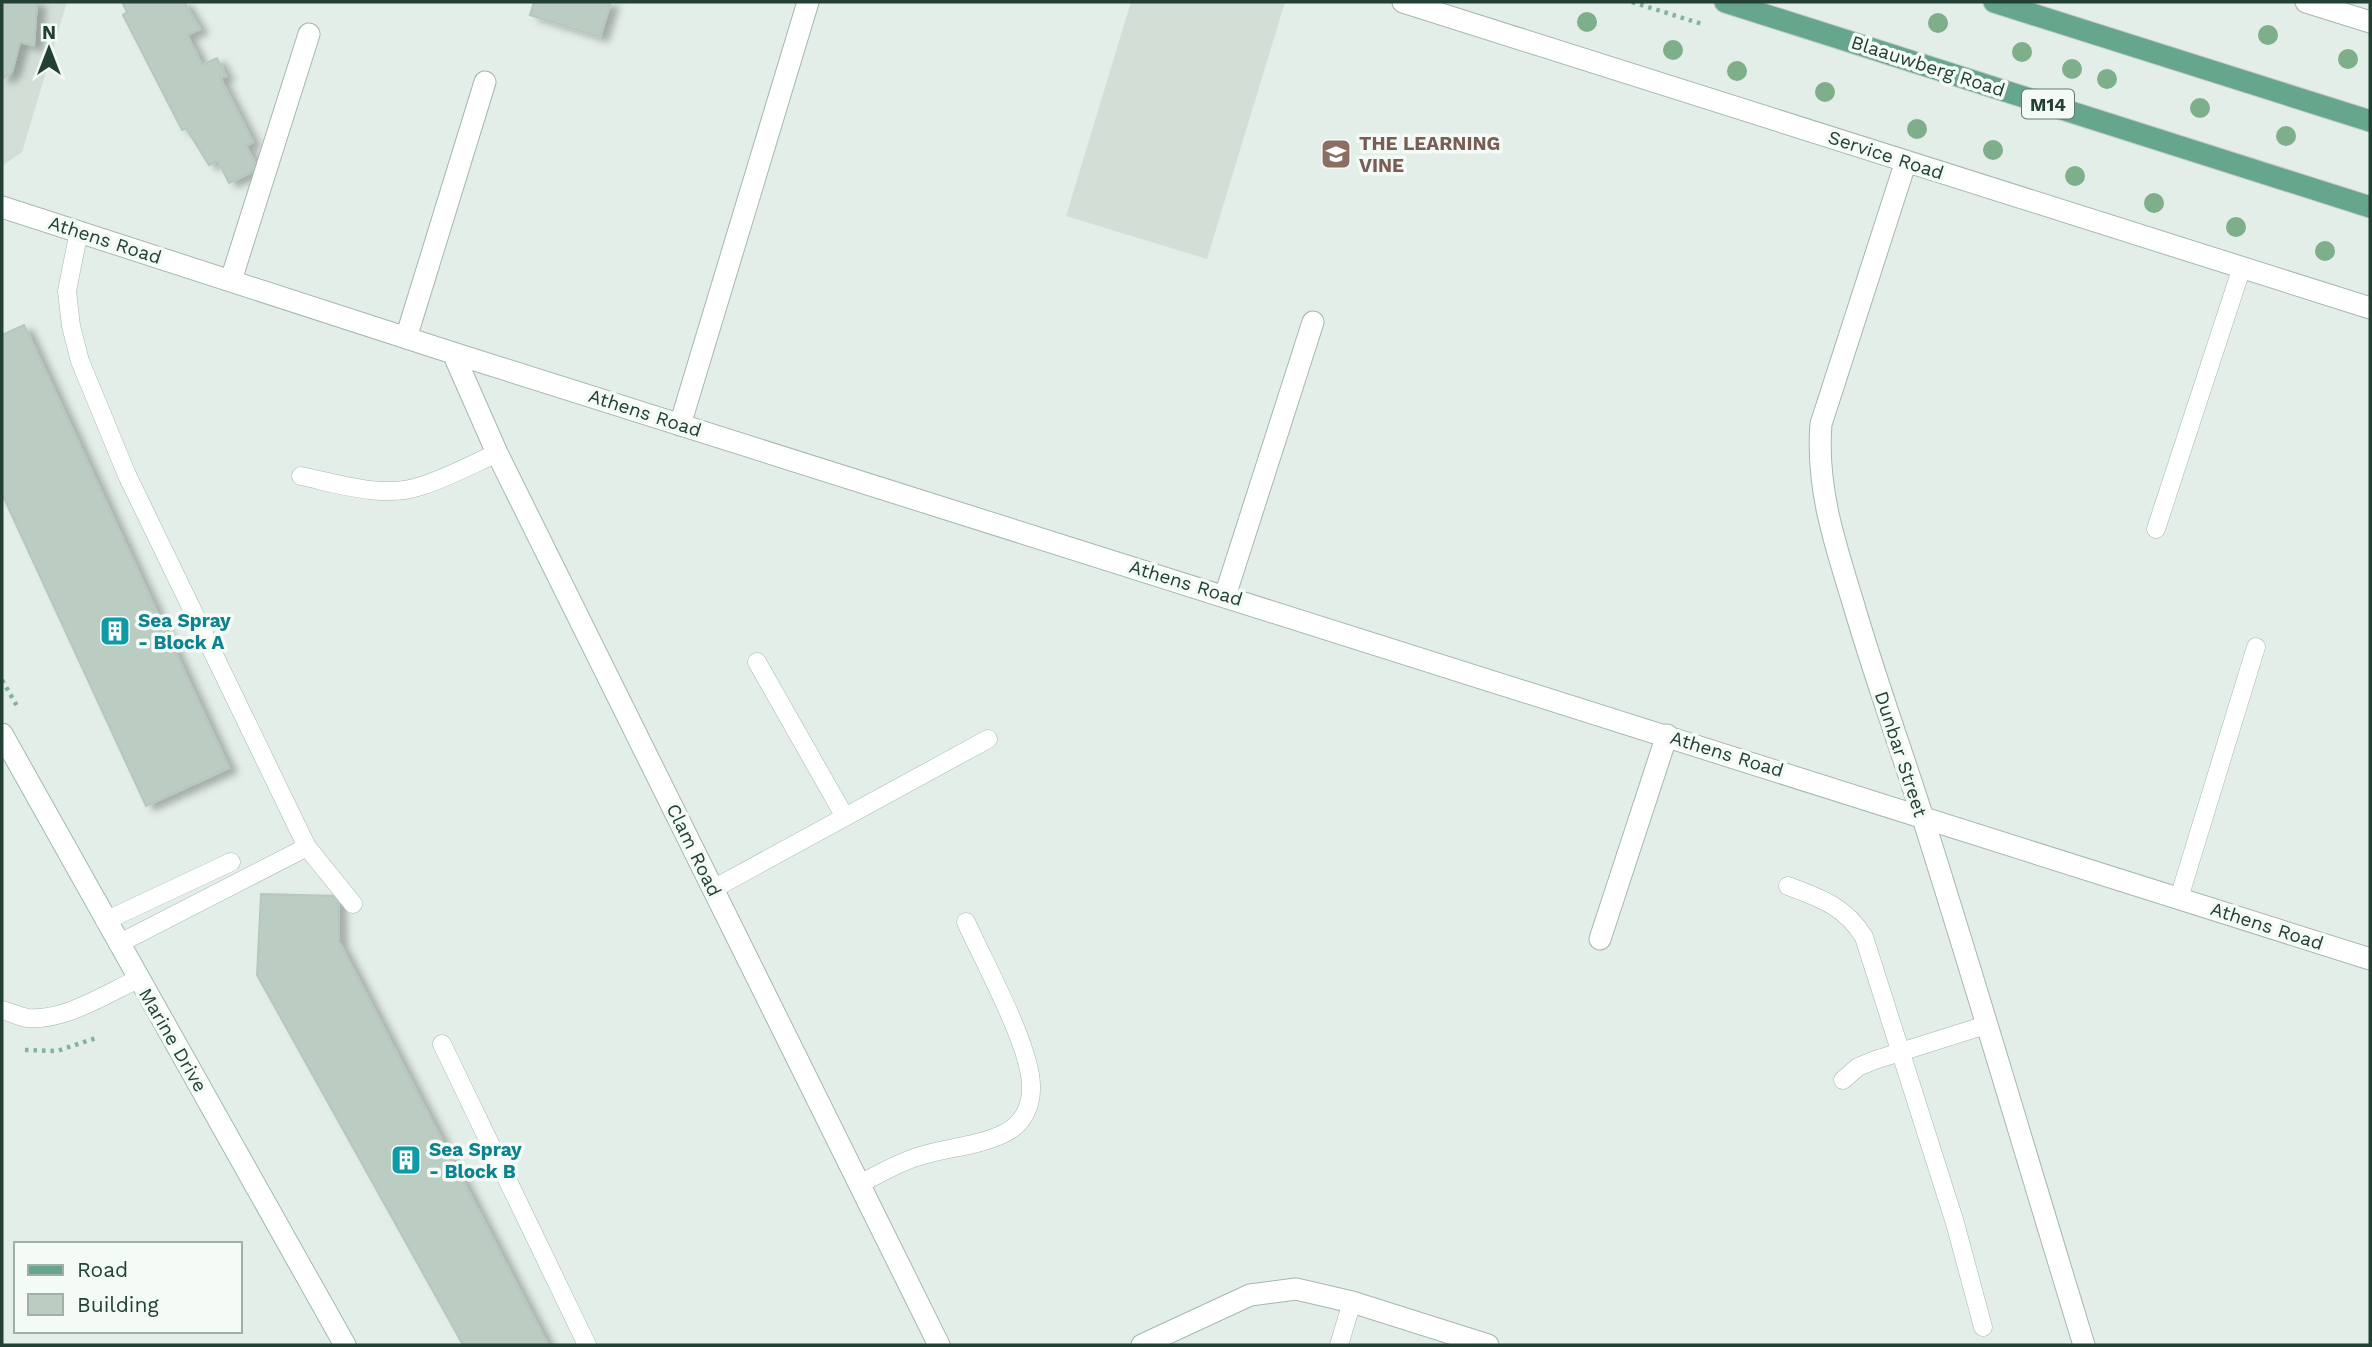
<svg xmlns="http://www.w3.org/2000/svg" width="2372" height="1347" viewBox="0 0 2372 1347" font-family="'Work Sans',sans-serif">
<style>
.built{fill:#d2ded6}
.building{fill:#bbccc3;stroke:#b5c8be;stroke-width:2;filter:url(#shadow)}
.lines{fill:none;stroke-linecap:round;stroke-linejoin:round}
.service-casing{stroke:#a6b7ae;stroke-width:19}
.minor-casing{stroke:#a6b7ae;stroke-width:23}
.secondary-casing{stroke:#a1baae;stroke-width:23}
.primary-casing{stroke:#c1cac6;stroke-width:23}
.path{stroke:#82b39d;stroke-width:4.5;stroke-dasharray:3.5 5;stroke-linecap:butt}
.service{stroke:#fff;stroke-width:18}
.minor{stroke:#fff;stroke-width:21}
.secondary{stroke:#fff;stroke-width:21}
.primary{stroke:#66a68c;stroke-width:21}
.tree{fill:#7eae8a}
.labels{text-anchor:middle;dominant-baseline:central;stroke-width:7;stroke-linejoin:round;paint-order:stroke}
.shield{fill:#f4faf6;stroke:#61786e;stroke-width:2}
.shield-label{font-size:18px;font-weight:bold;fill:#224134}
.street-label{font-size:19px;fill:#224134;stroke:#f4faf6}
.education-label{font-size:19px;font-weight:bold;fill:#785e54;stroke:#f4faf6;text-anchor:start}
.culture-label{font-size:19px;font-weight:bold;fill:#0d838f;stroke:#f4faf6;text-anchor:start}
</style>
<defs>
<filter id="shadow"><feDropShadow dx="8" dy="4.5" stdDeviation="3.5" flood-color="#0004"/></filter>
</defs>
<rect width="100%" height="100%" fill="#e4eee8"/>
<path class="built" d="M2,2H67L22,152L2,166Z
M1131,2H1285L1207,259L1066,216Z"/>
<path class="building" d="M2,2H37L34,46L20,42L12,72L2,79Z
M122,2H184L200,29L187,35L202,65L217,58L226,76L220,78L253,142L246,146L258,169L229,183L218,161L209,165L186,128L182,130L123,15L127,12Z
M534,2H611L600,37L530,15Z
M24,325L229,768L146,806L2,494V335Z
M261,894L338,896L339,942L548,1345H463L257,975Z"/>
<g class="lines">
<g class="service-casing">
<path id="service" d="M79,231L67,291L71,326L80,361L127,475L307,847L353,904
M301,476C339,484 383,499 421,486C447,478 473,464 497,453
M2156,529L2242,267
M757,662L845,817
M1788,886C1820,898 1845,906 1864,937L1955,1223L1983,1327
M713,889L988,739
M2179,898L2256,647
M105,921L231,862
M118,944L307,847
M2,1010C10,1012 20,1017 28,1018C65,1021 106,994 138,979
M442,1044L587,1345
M1843,1080L1858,1067L1875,1060L1986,1025
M859,1184C878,1175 897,1163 917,1157C946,1147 977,1147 1005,1133C1023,1124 1032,1106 1031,1085C1030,1045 984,962 966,922
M1339,1345L1352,1302"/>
</g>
<g class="minor-casing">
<path id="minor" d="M1403,2L2370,308
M2306,2L2370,22
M1906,161L1821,424C1816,486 1834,541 1852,599C1873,672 1899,743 1922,815C1978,991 2030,1169 2084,1345
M2,207L453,353L2370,959
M231,280L309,34
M406,338L485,82
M453,353L497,453L939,1345
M680,425L808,2
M1225,596L1313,322
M1600,939L1667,735
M1142,1345L1250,1295L1296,1289L1352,1302L1488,1345"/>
</g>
<g class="secondary-casing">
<path id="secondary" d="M2,734L345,1345"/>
</g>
<g class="primary-casing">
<path id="primary" d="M1725,2L2370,207
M1994,2L2370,121"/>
</g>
<path class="path" d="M1632,2L1702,24
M2,680L17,706
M25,1050L57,1051L99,1037"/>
<use href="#service" class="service"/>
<use href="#minor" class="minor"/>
<use href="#secondary" class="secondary"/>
<use href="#primary" class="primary"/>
</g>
<g class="tree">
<circle cx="1587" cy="22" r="10"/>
<circle cx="1938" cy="23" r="10"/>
<circle cx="2268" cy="35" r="10"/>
<circle cx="1673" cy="50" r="10"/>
<circle cx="2022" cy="52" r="10"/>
<circle cx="2348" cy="59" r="10"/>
<circle cx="2072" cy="69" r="10"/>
<circle cx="1737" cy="71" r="10"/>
<circle cx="2107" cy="79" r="10"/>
<circle cx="1825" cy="92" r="10"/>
<circle cx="2200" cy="108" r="10"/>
<circle cx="1917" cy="129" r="10"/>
<circle cx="2286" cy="136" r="10"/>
<circle cx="1993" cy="150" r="10"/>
<circle cx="2075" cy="176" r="10"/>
<circle cx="2154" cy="203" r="10"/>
<circle cx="2236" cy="227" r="10"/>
<circle cx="2325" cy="251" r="10"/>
</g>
<defs>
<g id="school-square" transform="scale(1.575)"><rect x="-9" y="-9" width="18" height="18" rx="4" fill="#8d6e63" stroke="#f4faf6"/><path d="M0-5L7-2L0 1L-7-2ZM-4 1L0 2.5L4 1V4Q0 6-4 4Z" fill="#fff"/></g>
<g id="building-square" transform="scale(1.575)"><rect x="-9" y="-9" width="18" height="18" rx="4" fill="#0f9aa8" stroke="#f4faf6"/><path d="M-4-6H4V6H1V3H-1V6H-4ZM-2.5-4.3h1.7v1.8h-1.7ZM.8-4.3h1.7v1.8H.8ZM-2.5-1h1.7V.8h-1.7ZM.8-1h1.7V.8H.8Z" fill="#fff"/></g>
</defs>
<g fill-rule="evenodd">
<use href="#school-square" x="1336" y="154"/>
<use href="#building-square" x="115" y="631"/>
<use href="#building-square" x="406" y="1160"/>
</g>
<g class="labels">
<rect class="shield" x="2022" y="89.5" width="52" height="29" rx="5"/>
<g class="shield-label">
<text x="2048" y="104">M14</text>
</g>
<g class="street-label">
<text transform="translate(1928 66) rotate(18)">Blaauwberg Road</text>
<text transform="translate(1886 155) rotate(18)">Service Road</text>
<text transform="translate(105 240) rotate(18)">Athens Road</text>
<text transform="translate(645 413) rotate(18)">Athens Road</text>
<text transform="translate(1186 583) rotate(17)">Athens Road</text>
<text transform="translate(1727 754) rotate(17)">Athens Road</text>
<text transform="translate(1901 754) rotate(72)">Dunbar Street</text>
<text transform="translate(694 850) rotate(64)">Clam Road</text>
<text transform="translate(2267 926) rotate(18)">Athens Road</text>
<text transform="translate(173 1040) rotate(60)">Marine Drive</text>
</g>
<g class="education-label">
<text x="1359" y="143">THE LEARNING<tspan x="1359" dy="22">VINE</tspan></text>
</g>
<g class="culture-label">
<text x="138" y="620">Sea Spray<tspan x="138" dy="22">- Block A</tspan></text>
<text x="429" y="1149">Sea Spray<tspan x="429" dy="22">- Block B</tspan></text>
</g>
</g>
<rect width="2372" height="1347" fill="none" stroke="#224134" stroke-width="7"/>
<rect x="14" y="1242" width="228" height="91" fill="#f4faf6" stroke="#a0b0a8" stroke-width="2"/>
<rect x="28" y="1265" width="35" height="10" fill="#66a68c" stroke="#a0b0a8" stroke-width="2"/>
<text x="77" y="1277" font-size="21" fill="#224134">Road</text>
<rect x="28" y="1294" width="35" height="21" fill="#bbccc3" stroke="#a0b0a8" stroke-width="2"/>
<text x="77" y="1312" font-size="21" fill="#224134">Building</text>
<g transform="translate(49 49)" stroke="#f4faf6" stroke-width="5" paint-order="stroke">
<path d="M0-5L12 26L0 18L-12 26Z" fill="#224134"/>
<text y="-10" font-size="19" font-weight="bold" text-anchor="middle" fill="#224134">N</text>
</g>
</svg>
